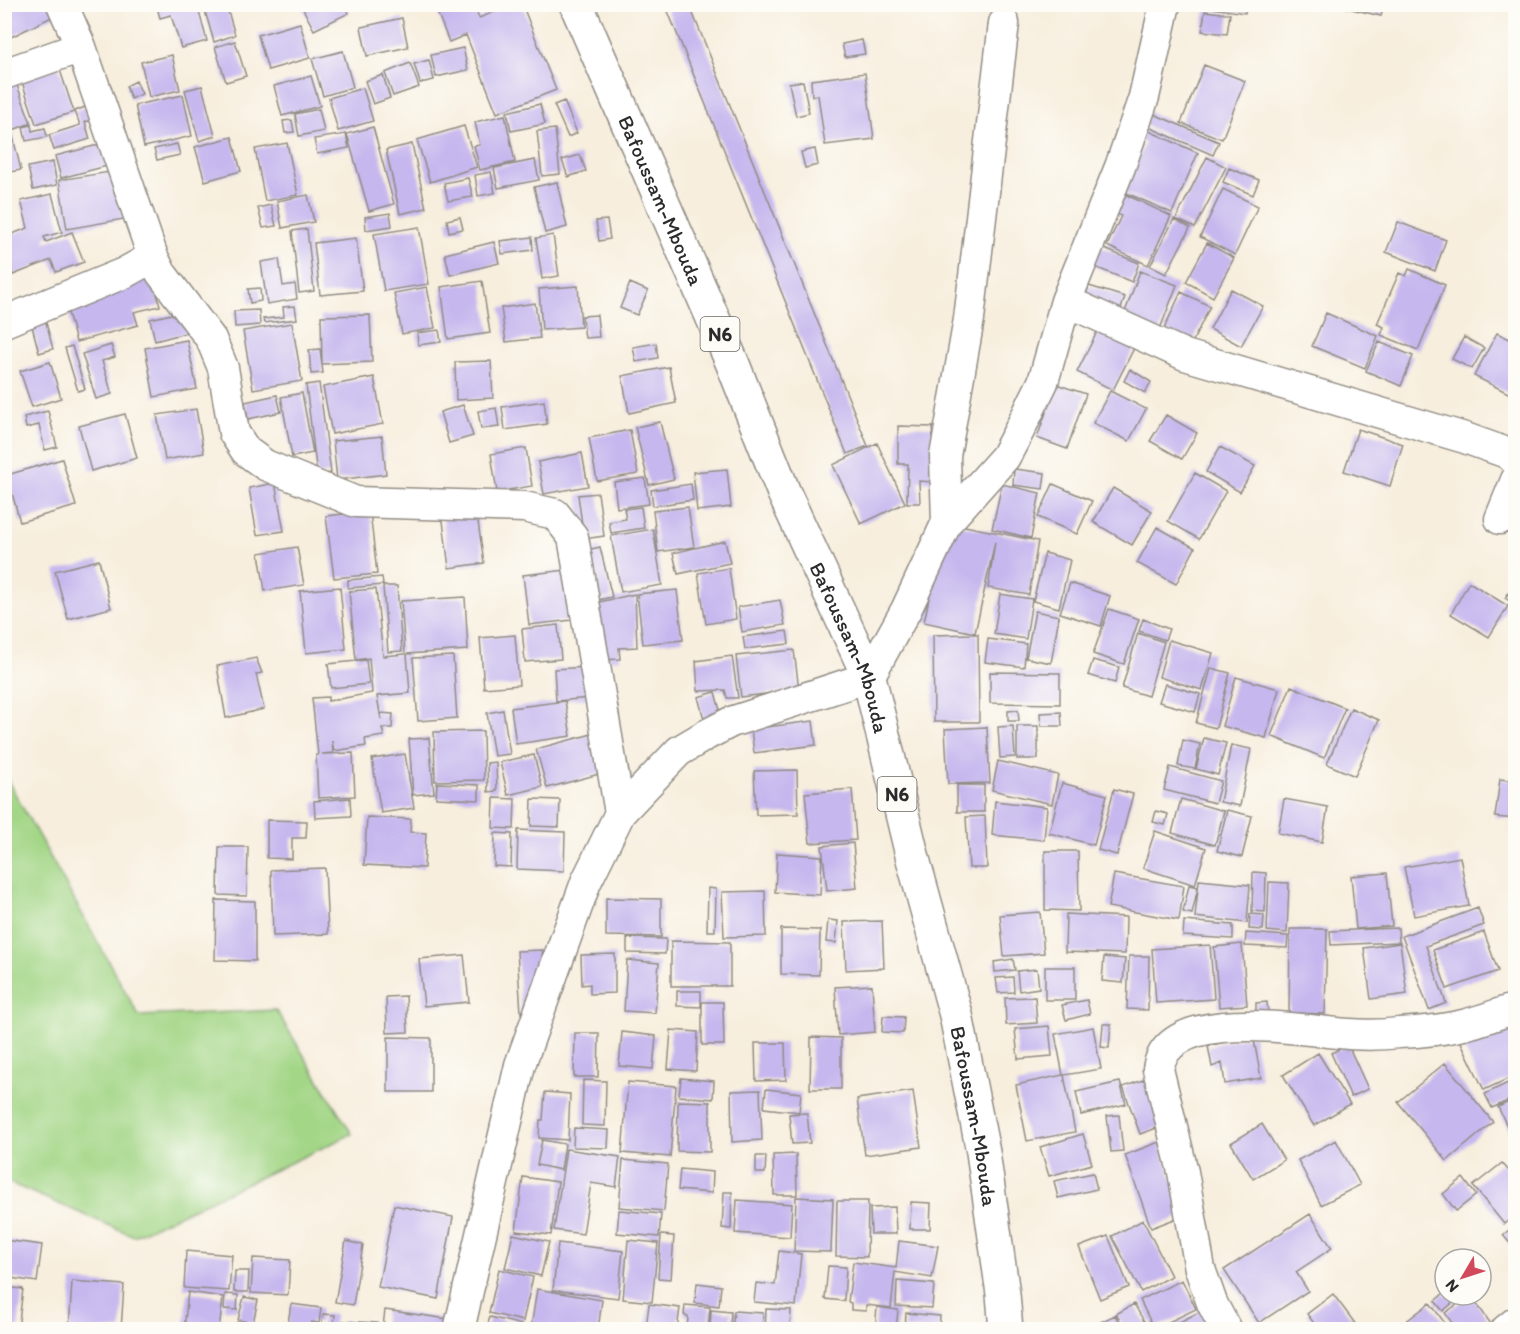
<svg xmlns="http://www.w3.org/2000/svg" width="1520" height="1334" viewBox="0 0 1520 1334" font-family="Itim,sans-serif">
<style>
.green{fill:#a3d686;stroke:#678058;stroke-width:1.5}
.building{fill:#c6b7ee}
.lines{fill:none;stroke-linecap:round;stroke-linejoin:round}
.street-casing{stroke:#918c84;stroke-width:33}
.highway-casing{stroke:#918c84;stroke-width:36}
.street{stroke:#fff;stroke-width:30}
.highway{stroke:#fff;stroke-width:33}
.labels{text-anchor:middle;dominant-baseline:central;stroke-width:5;stroke-linejoin:round;paint-order:stroke}
.shield{fill:#fdfcf7;stroke:#6a6a68;stroke-width:1.5}
.shield-label{font-size:20px;font-weight:bold;fill:#2b2b2b}
.street-label{font-size:21px;fill:#2b2b2b;stroke:#fdfcf7}
</style>
<rect width="100%" height="100%" fill="#fdfcf7"/>
<filter id="ink" filterUnits="userSpaceOnUse"><feTurbulence type="fractalNoise" baseFrequency=".0167" numOctaves="2"/><feDisplacementMap in="SourceGraphic" scale="12" xChannelSelector="R" yChannelSelector="G"/><feConvolveMatrix kernelMatrix="1 2 1 2 8 2 1 2 1" color-interpolation-filters="sRGB"/></filter>
<filter id="wash" filterUnits="userSpaceOnUse"><feTurbulence type="fractalNoise" baseFrequency=".008" numOctaves="4" result="noise"/><feDisplacementMap in="SourceGraphic" scale="24" xChannelSelector="R" yChannelSelector="G"/><feGaussianBlur stdDeviation="1.35" result="paint"/><feColorMatrix in="noise" values="0 0 0 0 0 0 0 0 0 0 0 0 0 0 0 0 0 1.4 0 .05"/><feComposite in="paint" operator="in"/></filter>
<g filter="url(#wash)">
<rect width="100%" height="100%" fill="#f7eedd"/>
<path class="green" d="M4,774L139,1016L276,1010L352,1134L134,1236L5,1181Z"/>
<g id="blocks">
<path class="building" d="M19,4H50L56,15L7,39L4,34V11Z
M167,4H197L207,41L181,48L171,15L160,18L157,7Z
M203,4H226L235,35L214,42Z
M434,4H474L479,18L514,4H522L556,90L497,113L466,35L449,42Z
M665,4H689L868,446L847,454Z
M1212,4H1246L1245,13L1211,8Z
M308,5H345L349,13L314,30L302,7Z
M1344,5H1384L1381,16L1343,7Z
M1205,11L1230,14L1227,34L1202,31Z
M402,18L408,47L367,56L361,27Z
M300,23L310,58L268,70L258,35Z
M862,40L865,54L845,57L842,44Z
M235,41L246,76L226,82L215,47Z
M463,48L468,70L436,77L431,55Z
M343,51L353,87L323,96L312,59Z
M172,55L180,90L149,97L141,62Z
M429,60L434,80L420,83L414,64Z
M410,63L419,87L393,96L385,73Z
M1204,65L1245,81L1222,139L1181,123Z
M59,67L74,112L36,124L21,79Z
M865,73L874,139L825,145L818,95L812,96L811,80Z
M383,75L390,98L373,104L365,81Z
M311,76L320,106L282,116L274,86Z
M14,77L31,123L13,130L4,108V81Z
M136,81L142,94L131,99L126,86Z
M803,81L809,113L796,116L789,83Z
M202,86L215,136L199,141L185,90Z
M363,88L373,121L338,131L329,98Z
M183,95L192,136L144,147L135,105Z
M564,101L577,133L568,137L554,105Z
M540,104L545,124L511,131L507,112Z
M90,105L95,119L85,122L90,139L54,150L49,135L80,125L75,111Z
M319,109L324,131L299,136L295,114Z
M1149,112L1219,142L1213,155L1144,125Z
M505,115L515,162L480,170L474,146L480,145L475,122Z
M292,120L294,132L285,133L283,121Z
M31,125L32,131L45,128L47,137L26,141L23,127Z
M464,126L477,167L430,182L417,140Z
M1138,126L1198,153L1172,213L1124,192L1145,143L1133,138Z
M373,127L394,204L369,211L347,134Z
M555,129L560,174L542,176L537,131Z
M12,133L21,170L4,173V135Z
M346,134L349,148L317,154L314,139Z
M232,137L241,171L205,181L195,147Z
M287,143L298,195L265,201L255,149Z
M102,144L107,166L61,178L55,156Z
M177,144L180,155L157,160L154,149Z
M412,144L426,208L400,214L386,150Z
M815,149L818,165L805,168L801,152Z
M580,155L586,171L568,177L562,160Z
M1207,157L1226,167L1195,228L1176,219Z
M535,160L539,180L498,188L494,168Z
M53,162L57,185L33,190L28,167Z
M1229,168L1259,180L1253,195L1223,182Z
M116,171L124,219L67,229L59,180Z
M491,172L495,193L478,196L475,175Z
M468,178L473,197L448,201L444,183Z
M557,182L567,227L545,233L534,187Z
M1223,189L1258,206L1235,255L1200,237Z
M1116,190L1171,216L1148,265L1107,246L1121,216L1107,209Z
M52,194L62,232L44,237L46,242L72,232L84,262L56,272L51,260L13,275L4,255V223L8,222L12,234L28,228L21,201Z
M308,195L314,222L282,228L277,201Z
M271,205L276,226L263,228L258,208Z
M390,213L392,226L366,230L365,217Z
M460,217L463,229L449,232L447,220Z
M1174,219L1190,228L1166,274L1150,266Z
M607,220L610,239L599,241L596,221Z
M1398,222L1446,240L1435,271L1386,252Z
M419,227L429,284L384,291L374,234Z
M307,229L314,291L299,293L292,231Z
M553,235L559,276L542,279L536,238Z
M532,237L533,250L502,254L500,241Z
M356,238L363,291L320,295L314,243Z
M494,242L499,263L450,275L445,254Z
M1207,243L1234,258L1213,297L1186,282Z
M1097,246L1139,263L1132,282L1090,265Z
M279,259L283,286L295,284L297,299L267,304L261,262Z
M1409,269L1445,285L1418,350L1381,335L1384,327L1377,324L1399,273L1406,276Z
M151,270L160,306L134,312L138,325L76,342L63,294Z
M1140,271L1177,285L1158,334L1122,320Z
M482,281L490,333L448,339L441,287Z
M630,283L648,291L637,315L620,308Z
M578,286L581,327L542,330L539,289Z
M1089,286L1125,297L1118,318L1082,306Z
M427,287L435,328L402,334L394,293Z
M260,288L261,301L250,303L248,289Z
M1231,289L1263,306L1241,346L1210,329Z
M1181,292L1210,306L1192,343L1164,329Z
M535,303L540,338L506,342L501,308Z
M41,304L53,349L39,353L27,307Z
M295,306L297,319L264,323L263,319L284,317L283,307Z
M259,310L260,325L235,327L234,311Z
M184,311L189,332L155,341L150,319Z
M1326,313L1378,336L1365,368L1312,346Z
M370,315L372,362L322,364L321,316Z
M597,315L599,337L585,338L582,316Z
M292,323L302,381L253,389L243,331Z
M1100,326L1136,344L1113,390L1077,372Z
M439,330L441,342L418,345L417,333Z
M1497,333L1516,342V397L1474,376Z
M1464,337L1484,348L1472,369L1452,359Z
M187,340L197,389L154,397L145,348Z
M1379,342L1413,356L1401,386L1366,371Z
M656,343L658,358L636,362L633,347Z
M111,345L115,357L102,361L112,394L96,399L82,354Z
M72,346L85,389L78,391L65,348Z
M320,349L323,373L311,374L309,350Z
M491,361L493,398L456,400L455,362Z
M50,362L61,398L32,407L20,371Z
M669,367L676,403L629,413L622,376Z
M1130,369L1151,382L1145,393L1124,381Z
M374,377L383,424L332,434L323,387Z
M319,383L331,473L317,475L306,385Z
M1056,384L1086,394L1067,449L1037,438Z
M1110,391L1146,409L1129,441L1093,423Z
M302,393L313,453L292,457L281,397Z
M277,395L281,412L248,419L245,402Z
M544,401L547,424L505,430L502,407Z
M463,405L473,436L449,443L440,412Z
M496,408L499,427L481,429L478,411Z
M196,409L204,453L165,460L157,415Z
M48,411L57,447L45,450L39,425L26,428L24,417Z
M125,414L137,458L91,471L79,426Z
M1166,415L1197,433L1182,459L1150,441Z
M660,422L674,479L649,485L635,427Z
M898,426L933,427V482L919,481L920,503H907L908,464H898Z
M1358,429L1403,444L1390,486L1344,471Z
M630,430L638,474L597,481L589,438Z
M382,436L386,474L337,480L333,441Z
M877,443L905,503L861,524L833,465Z
M1220,447L1255,466L1240,492L1206,472Z
M526,448L532,486L497,492L491,454Z
M582,453L588,486L544,494L538,462Z
M62,459L76,506L20,522L7,475Z
M727,469L731,507L697,511L693,472Z
M1014,469L1045,473L1043,489L1013,485Z
M1195,473L1226,491L1199,539L1168,521Z
M645,478L649,504L617,508L614,482Z
M275,483L284,531L257,535L249,488Z
M691,484L693,500L653,506L651,490Z
M1002,484L1040,493L1031,538L992,529Z
M1053,484L1092,501L1077,534L1038,517Z
M1113,488L1152,511L1132,545L1093,522Z
M598,493L604,536L584,539L578,495Z
M641,507L644,528L611,533L609,522L626,519L624,509Z
M688,507L694,547L658,552L653,511Z
M476,508L484,563L449,568L442,513Z
M370,511L377,574L334,578L326,516Z
M945,522L1038,541L1029,595L988,588L995,542L975,633L924,622Z
M1157,527L1195,548L1176,584L1137,563Z
M653,529L662,585L621,592L611,536Z
M725,541L730,563L678,574L673,553Z
M297,547L304,585L265,591L259,553Z
M600,547L612,597L594,601L583,551Z
M1045,553L1070,560L1059,608L1033,601Z
M99,560L111,608L68,619L55,571Z
M729,568L736,619L706,624L698,573Z
M575,569L581,619L529,625L523,575Z
M382,577L383,585L348,588V580Z
M1469,582L1508,606L1489,637L1451,614Z
M1516,582V605L1505,598Z
M1070,583L1110,596L1101,626L1060,613Z
M383,586H397L402,651L388,652Z
M340,587L346,649L306,653L300,591Z
M376,589L383,656L405,654L401,601L465,597L468,650L407,654L410,693L377,696L381,719V713L393,714L392,728H382L384,736L365,739L366,746L334,751L332,741L333,753L322,754L353,753L355,796L318,798L316,755H318L312,698L328,697V701L372,693L369,658L356,660L349,591Z
M677,590L683,640L643,644L637,594Z
M635,594L637,647L619,648L620,659L602,660L595,603Z
M1000,594L1032,599L1026,639L994,634Z
M780,600L785,625L742,632L738,607Z
M1109,609L1139,619L1124,664L1093,654Z
M1035,611L1059,616L1051,663L1026,658Z
M1143,619L1169,629L1165,640L1139,631Z
M558,625L561,659L525,662L522,629Z
M787,631L789,644L745,649L743,637Z
M1138,633L1164,642L1148,696L1122,688Z
M973,634H978L979,722H934L933,635Z
M515,635L519,685L484,688L480,638Z
M988,639L1026,644L1024,667L985,662Z
M1169,640L1213,653L1202,690L1159,677Z
M794,650L799,690L741,697L736,656Z
M453,656L457,718L418,721L413,658Z
M732,656L738,698H727L725,690L698,691L696,661Z
M256,658L262,673L256,674L264,709L226,718L217,666Z
M366,660L369,684L331,688L328,664Z
M1093,660L1119,667L1115,683L1088,675Z
M589,667L591,698L556,701L554,669Z
M1211,668L1230,673L1216,728L1196,723Z
M990,672L1060,673V704L990,703Z
M1236,677L1279,689L1266,738L1222,726Z
M1165,684L1200,694L1195,712L1159,702Z
M1291,686L1345,708L1324,758L1271,736Z
M715,692L721,714L704,719L698,697Z
M565,701L571,736L516,744L511,708Z
M1351,708L1379,720L1355,776L1327,764Z
M503,710L510,754L494,756L487,713Z
M1018,710L1019,721H1008V711Z
M1061,712L1062,726H1041L1040,713Z
M813,721L816,745L754,753L751,729Z
M1013,726L1015,757L1000,758L998,727Z
M1017,726H1038V759H1017Z
M987,727L990,783L948,784L945,729Z
M483,731L484,780L435,781L434,732Z
M592,734L603,773L547,788L536,749Z
M429,738L434,793L413,795L409,739Z
M1204,738L1226,743L1218,775L1196,769Z
M1183,740L1200,744L1195,769L1178,766Z
M1231,745L1251,749L1240,806L1220,802Z
M405,754L414,808L381,813L372,759Z
M534,755L542,787L508,795L500,762Z
M998,761L1058,775L1052,804L992,790Z
M496,762L497,791L488,792L487,763Z
M1170,767L1221,781L1215,803L1164,790Z
M797,770L798,814L756,815L754,771Z
M1500,779L1516,781V819L1495,817Z
M437,783L479,785V800L436,798Z
M1062,783L1107,795L1094,845L1049,833Z
M957,785H984V812H957Z
M852,789L856,840L810,843L805,793Z
M1114,789L1133,794L1117,855L1098,850Z
M350,798L351,816L315,818L314,801Z
M494,798L515,799L514,829L493,828Z
M532,799L560,800L559,827L531,826Z
M1181,799L1224,811L1215,845L1172,833Z
M1284,799L1328,807L1322,842L1278,833Z
M995,801L1047,807L1044,840L992,835Z
M1227,810L1252,816L1242,857L1217,851Z
M1156,811L1168,814L1165,825L1153,822Z
M985,816L987,868H969L966,817Z
M367,817L411,819L410,832L426,833L424,868L364,865Z
M267,820L307,821L306,838H292V859L267,858Z
M518,830L565,832L564,871L517,869Z
M1155,831L1206,848L1195,885L1143,868Z
M495,833L512,834L511,867L494,866Z
M853,843L857,888L827,891L822,846Z
M219,847H248L247,896L218,895Z
M1045,851H1078L1079,911L1045,910Z
M777,853L822,856L820,895L775,892Z
M1460,857L1469,906L1414,916L1404,867Z
M325,868L328,934L273,936L271,870Z
M1253,872L1266,873L1265,912L1252,911Z
M1387,873L1392,926L1356,929L1351,876Z
M1114,874L1184,886L1179,920L1108,907Z
M1199,880L1250,885L1247,923L1195,917Z
M1269,882L1289,883L1287,933L1267,931Z
M1189,885L1198,887L1192,914L1183,912Z
M708,888L716,889L715,931H707Z
M765,891L766,936L724,937L722,892Z
M606,898L661,899V937L606,936Z
M216,900L255,901V961L215,960Z
M1478,908L1484,925L1426,946L1446,1003L1429,1010L1402,936Z
M1040,912L1044,953L1004,956L1000,915Z
M1066,914L1126,917L1125,954L1065,952Z
M1250,914L1264,915L1263,930L1249,929Z
M828,920L838,921L836,943L826,942Z
M882,921L884,968L846,970L844,922Z
M1184,921L1233,925V939L1183,936Z
M1398,928L1399,942L1331,945L1330,931Z
M781,929L820,930L819,975L781,974Z
M1290,929H1327L1325,1014L1289,1013Z
M1484,932L1498,971L1447,989L1433,950Z
M1246,933L1288,936L1287,948L1245,946Z
M627,938L666,939L665,954L627,953Z
M671,941L730,942V986H671Z
M1400,943L1407,994L1371,999L1364,948Z
M1242,944L1247,1005L1219,1007L1214,947Z
M1210,945L1214,999L1156,1003L1152,949Z
M543,950L535,1000L521,1013L517,951Z
M615,954V993L590,994V984L582,985L581,955Z
M464,955L469,1002L424,1006L419,959Z
M1129,956H1149L1148,1010L1127,1009Z
M1104,957L1125,959L1123,983L1102,981Z
M1013,959L1015,970L995,972L994,962Z
M627,960L659,963L655,1013L624,1011Z
M1045,967H1075V1000H1045Z
M1037,969L1039,988L1019,991L1017,971Z
M1013,977L1014,992L998,993L996,978Z
M872,985L875,1032L838,1035L835,987Z
M677,991H701V1007L677,1006Z
M406,996L408,1032L387,1033L386,997Z
M1035,997L1037,1023L1006,1025L1005,998Z
M1087,1000L1090,1014L1066,1020L1062,1005Z
M702,1002H723L724,1045H702Z
M1267,1002L1268,1013L1256,1014V1003Z
M1516,1014V1075L1484,1090L1460,1040Z
M883,1016L904,1017L903,1033L882,1032Z
M1103,1024H1111L1109,1048L1101,1047Z
M1049,1026L1052,1056L1018,1059L1015,1029Z
M1093,1027L1101,1069L1064,1075L1075,1132L1027,1141L1016,1085L1063,1075L1055,1034Z
M671,1030L698,1032L696,1071L668,1069Z
M622,1032L656,1036L653,1069L619,1066Z
M575,1033H599L598,1077H574Z
M1253,1035L1261,1078L1225,1084L1222,1063L1212,1067L1208,1046Z
M388,1037L431,1038V1092H388Z
M811,1037L841,1038V1089H810Z
M755,1043H785L786,1080L756,1081Z
M1348,1045L1368,1089L1351,1097L1331,1053Z
M1318,1053L1350,1104L1314,1126L1283,1075Z
M1445,1063L1493,1122L1447,1161L1398,1102Z
M681,1078L714,1081L713,1099L679,1096Z
M1149,1078L1165,1125L1140,1134L1123,1087Z
M1516,1079V1097L1492,1108L1485,1094Z
M583,1080L606,1081L605,1126L582,1125Z
M628,1082L676,1086L670,1157L622,1153Z
M1120,1082L1126,1104L1081,1115L1076,1092Z
M766,1089L801,1093L799,1112L764,1108Z
M760,1090L762,1140L732,1142L731,1091Z
M913,1091L921,1147L865,1155L857,1099Z
M545,1092L570,1094L568,1140L539,1138L540,1120H543Z
M1516,1099V1140L1514,1141L1498,1107Z
M678,1101L710,1102V1152L677,1151Z
M807,1113L810,1143L792,1144L789,1114Z
M1119,1115L1123,1151L1111,1152L1107,1116Z
M1262,1124L1284,1160L1253,1179L1231,1143Z
M574,1128L609,1130L608,1148L573,1147Z
M1083,1134L1092,1164L1049,1176L1040,1147Z
M542,1140L565,1144L561,1170L537,1165Z
M1336,1140L1360,1185L1321,1205L1298,1160Z
M1159,1142L1185,1215L1151,1228L1125,1155Z
M566,1149L620,1157L616,1187L591,1183L583,1234L554,1230Z
M796,1154L797,1195H774L773,1155Z
M756,1156H766L765,1173H756Z
M623,1160L668,1164L664,1211L619,1207Z
M1502,1163L1516,1179V1214L1504,1224L1473,1186Z
M680,1169L713,1172L712,1193L678,1190Z
M1093,1173L1097,1189L1058,1198L1054,1181Z
M523,1177L558,1182L551,1235L516,1231Z
M1463,1178L1476,1195L1456,1211L1443,1194Z
M724,1192H732L731,1229L722,1228Z
M796,1197L833,1199L831,1252L794,1251Z
M737,1200L792,1204L790,1237L735,1233Z
M837,1201H868L867,1257L836,1256Z
M911,1202L931,1203L930,1229H910Z
M394,1205L453,1217L438,1299L378,1287Z
M895,1207L896,1234H871L870,1208Z
M619,1210L661,1214L659,1237L617,1233Z
M1310,1214L1332,1248L1296,1272L1308,1291L1259,1323L1224,1270Z
M1143,1220L1171,1276L1141,1292L1112,1236Z
M1516,1224V1251L1503,1235Z
M513,1234L549,1242L541,1276L505,1268Z
M661,1235L674,1236L671,1279L658,1278Z
M1108,1236L1129,1287L1100,1299L1079,1247Z
M4,1240L42,1245L37,1282L4,1277Z
M628,1240L658,1243L652,1302L623,1299Z
M346,1241L363,1245L353,1305L335,1302Z
M899,1241L938,1246L932,1278L895,1272L891,1308L866,1305V1311L851,1310V1303L848,1302L853,1262L896,1268Z
M558,1243L623,1251L618,1298L553,1290Z
M186,1251L232,1255L229,1291L184,1288Z
M779,1251L801,1254L796,1306L754,1302L756,1283L775,1285Z
M253,1258L290,1260L288,1295L251,1293Z
M828,1266L846,1267L844,1301L825,1299Z
M499,1269L533,1277L523,1321L489,1313Z
M235,1271H249L248,1292H234Z
M1182,1280L1196,1309L1154,1329L1140,1300Z
M72,1281L124,1285L121,1330H69Z
M897,1281L934,1284L932,1308L896,1306Z
M697,1283L721,1286L719,1306L695,1303Z
M4,1287L23,1289L18,1329L4,1327Z
M537,1289L602,1300L598,1330L531,1328Z
M188,1292L223,1297L219,1330H184Z
M1445,1292V1295H1462L1443,1311L1435,1301Z
M225,1294L238,1295L237,1310L224,1309Z
M1333,1294L1360,1330H1319L1307,1314Z
M1471,1295L1495,1330H1457L1445,1313Z
M244,1297L258,1300L253,1323L238,1320Z
M1430,1303L1450,1330H1402L1400,1326Z
M291,1304L321,1308L319,1323L311,1322L310,1330H287Z
M649,1304L680,1308L677,1330L646,1328Z
M1134,1304L1149,1330H1126L1116,1314Z
M685,1305L710,1307L708,1330H687L688,1316L684,1315Z
M877,1307L898,1310L896,1330H875Z
M766,1309L791,1310L790,1330H765Z
M385,1310L448,1319L446,1330H409L383,1326Z
M711,1310L731,1312L730,1330H710Z
M734,1311L763,1313L762,1330H732Z
M1201,1311L1210,1330H1164Z
M906,1313L940,1316L939,1330L905,1329Z
M323,1314L335,1315L333,1330H321Z
M1115,1315L1122,1330H1084Z
M490,1317L522,1325L520,1330H486Z
M342,1321L377,1323L376,1330H342Z
M237,1322L273,1328V1330H236Z"/>
</g>
</g>
<g filter="url(#ink)">
<use href="#blocks" fill-opacity="0" stroke="#918c84" stroke-width="1.5"/>
<g class="lines">
<g class="street-casing">
<path id="street" d="M62,4L81,47L153,257L161,273L211,339L223,368L234,433L246,451L265,465L356,502L524,507L555,514L573,537L620,813
M4,74L81,47
M1066,301L1185,355L1465,438L1507,453L1516,461
M4,322L124,273L153,257
M1500,519L1516,480
M947,522L945,456L969,319L1004,23
M459,1330L520,1065L586,882L620,813L679,751L706,735L731,722L869,677L906,610L947,522L1005,457L1019,431L1043,382L1066,301L1120,167L1144,97L1165,4
M1226,1330L1212,1303L1200,1269L1183,1172L1158,1069C1168,1004 1303,1031 1349,1034C1365,1035 1383,1035 1399,1033C1419,1032 1440,1030 1459,1026C1478,1022 1497,1014 1516,1008
M1506,1330L1516,1322"/>
</g>
<g class="highway-casing">
<g id="highway">
<path id="s1" d="M576,4L732,362L784,493L869,677L913,859L956,1015L983,1152L1003,1294L1006,1330"/>
</g>
</g>
<use href="#street" class="street"/>
<use href="#highway" class="highway"/>
</g>
</g>
<g class="labels">
<g class="shield">
<rect x="700.5" y="317" width="39" height="34" rx="4.5"/>
<rect x="877.5" y="777" width="39" height="34" rx="4.5"/>
</g>
<g class="shield-label">
<text x="720" y="334">N6</text>
<text x="897" y="794">N6</text>
</g>
<g class="street-label">
<text stroke="none"><textPath href="#s1" startOffset="214">Bafoussam-Mbouda</textPath></text>
<text stroke="none"><textPath href="#s1" startOffset="700">Bafoussam-Mbouda</textPath></text>
<text stroke="none"><textPath href="#s1" startOffset="1186">Bafoussam-Mbouda</textPath></text>
</g>
</g>
<rect width="1520" height="1334" fill="none" stroke="#fdfcf7" stroke-width="24"/>
<g transform="translate(1463 1277) rotate(231)"><circle r="28" fill="#fdfcf7" stroke="#a9a8a5" stroke-width="1.5"/>
<path d="M0-4.5L10 22L0 15L-10 22Z" fill="#d1495b"/>
<text y="-9" font-size="16" font-weight="bold" text-anchor="middle" fill="#2b2b2b">N</text>
</g>
</svg>
